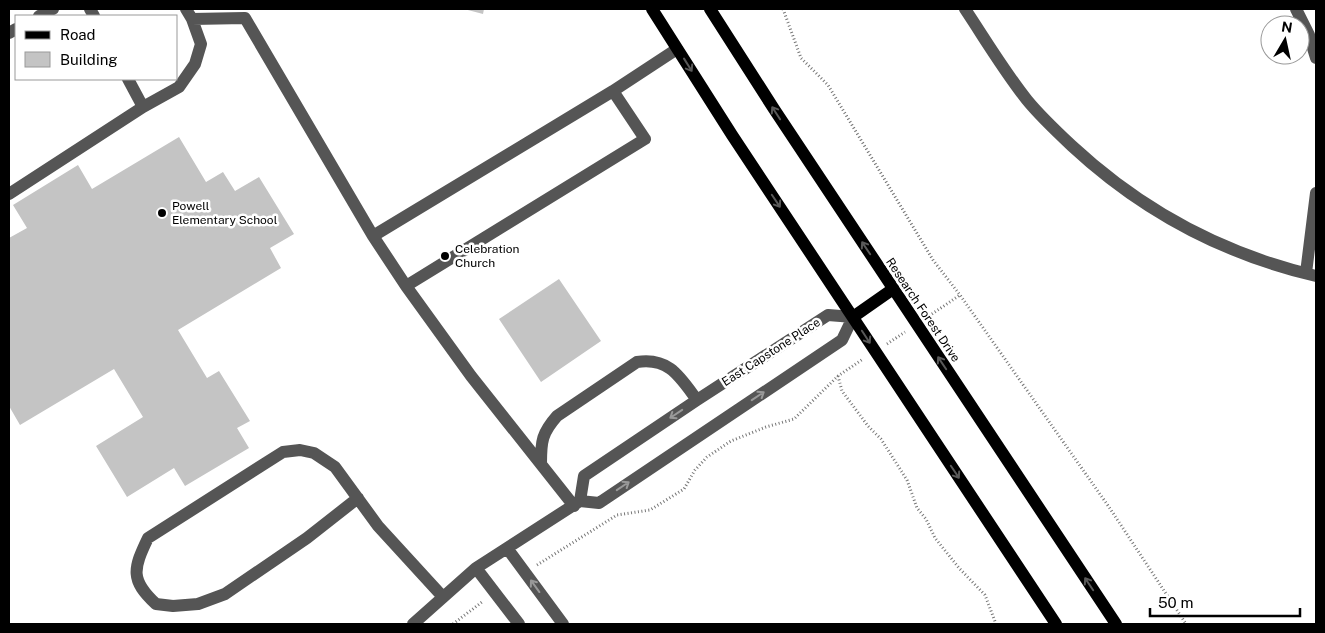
<svg xmlns="http://www.w3.org/2000/svg" width="1325" height="633" viewBox="0 0 1325 633" font-family="'Public Sans',sans-serif">
<style>
.building{fill:#c4c4c4}
.lines{fill:none;stroke-linecap:round;stroke-linejoin:round}
.path{stroke:#777;stroke-width:3;stroke-dasharray:1 2.5;stroke-linecap:butt}
.minor{stroke:#555;stroke-width:12}
.major{stroke:#000;stroke-width:12}
.oneway{stroke:#595959}
.oneway2{stroke:#999}
.poi-dot{fill:#000;stroke:#fff;stroke-width:2}
.labels{text-anchor:middle;dominant-baseline:central;stroke-width:5;stroke-linejoin:round;paint-order:stroke}
.poi-label{font-size:12px;fill:#000;stroke:#fff;text-anchor:start}
.street-label{font-size:12px;fill:#000;stroke:#fff}
</style>
<rect width="100%" height="100%" fill="#fff"/>
<path class="building" d="M464,9H484L483,14Z
M179,137L206,182L223,172L235,191L259,177L294,234L270,248L281,268L178,330L207,378L219,371L250,421L237,428L249,448L185,486L174,468L127,497L96,446L143,417L114,369L20,425L9,406V238L27,228L13,205L78,165L92,189Z
M559,279L601,341L541,382L499,319Z"/>
<g class="lines">
<path class="path" d="M783,9L801,58L828,85L933,260L960,295L1109,507L1186,624
M929,316L960,295
M887,344L905,332
M838,376L842,391L868,426L881,439L907,480L917,508L926,519L935,538L959,568L985,595L996,624
M537,565L617,515L650,510L684,489L695,470L707,457L731,441L766,427L794,419L838,376L863,359
M453,624L482,602"/>
<path class="minor" d="M90,9L94,16
M965,9C985,39 1004,71 1027,100C1040,116 1056,131 1072,146C1142,211 1222,254 1316,276
M1296,9L1309,35L1316,58
M39,16L53,9
M192,19L245,18L373,236L406,286L645,139L613,91L373,236
M9,33L16,29
M128,79L143,107
M613,91L677,49
M9,194L143,107L179,87L195,64L201,44L192,19L186,9
M1306,273L1316,193
M406,286L471,376L574,506
M541,463C541,441 542,433 557,416L637,362C669,357 680,377 697,400
M358,498L307,538L225,594L198,604L173,606L156,604C130,580 133,569 148,538L283,452L300,450L314,453L335,467L378,526L443,597
M507,548L563,624
M476,568L519,624
M413,624L476,568L580,501L599,503L842,340L853,317L828,315L697,400L584,476L580,501"/>
<path class="major" d="M652,9L732,135L1056,624
M710,9L774,109L1116,624
M853,317L893,289"/>
</g>
<defs><path id="oneway-shaft" d="M-6 0H5M1.5-3L5.5 0L1.5 3" fill="none" stroke-width="1.6" stroke-linecap="round" stroke-linejoin="round" transform="scale(1.25)"/></defs>
<g class="oneway">
<use href="#oneway-shaft" transform="translate(688 65) rotate(58)"/>
<use href="#oneway-shaft" transform="translate(776 113) rotate(-123)"/>
<use href="#oneway-shaft" transform="translate(776 201) rotate(56)"/>
<use href="#oneway-shaft" transform="translate(866 248) rotate(-124)"/>
<use href="#oneway-shaft" transform="translate(866 337) rotate(57)"/>
<use href="#oneway-shaft" transform="translate(942 363) rotate(-124)"/>
<use href="#oneway-shaft" transform="translate(955 472) rotate(56)"/>
<use href="#oneway-shaft" transform="translate(1089 584) rotate(-124)"/>
</g>
<g class="oneway2">
<use href="#oneway-shaft" transform="translate(758 396) rotate(-34)"/>
<use href="#oneway-shaft" transform="translate(676 414) rotate(146)"/>
<use href="#oneway-shaft" transform="translate(623 486) rotate(-34)"/>
<use href="#oneway-shaft" transform="translate(535 586) rotate(-126)"/>
</g>
<g class="poi-dot">
<circle cx="162" cy="213" r="5"/>
<circle cx="445" cy="256" r="5"/>
</g>
<g class="labels">
<g class="poi-label">
<text x="172" y="206">Powell<tspan x="172" dy="14">Elementary School</tspan></text>
<text x="455" y="249">Celebration<tspan x="455" dy="14">Church</tspan></text>
</g>
<g class="street-label">
<text transform="translate(923 310) rotate(56)">Research Forest Drive</text>
<text transform="translate(771 352) rotate(-33)">East Capstone Place</text>
</g>
</g>
<rect width="1325" height="633" fill="none" stroke="#000000" stroke-width="20"/>
<rect x="15" y="15" width="162" height="65" fill="#ffffff" stroke="#999999"/>
<rect x="25" y="31" width="25" height="8" fill="#000000" stroke="#999999"/>
<text x="60" y="40" font-size="15" fill="#000000">Road</text>
<rect x="25" y="52" width="25" height="15" fill="#c4c4c4" stroke="#999999"/>
<text x="60" y="65" font-size="15" fill="#000000">Building</text>
<g transform="translate(1285 40) rotate(9)"><circle r="24" fill="#ffffff" stroke="#999999"/>
<path d="M0-4L9 19L0 12L-9 19Z" fill="#000000"/>
<text y="-8" font-size="14" font-weight="bold" text-anchor="middle" fill="#000000">N</text>
</g>
<path d="M1150 608v8h150v-8" fill="none" stroke="#000000" stroke-width="2.5"/>
<text x="1158" y="608" font-size="15" fill="#000000" stroke="#ffffff" stroke-width="4" paint-order="stroke">50 m</text>
</svg>
